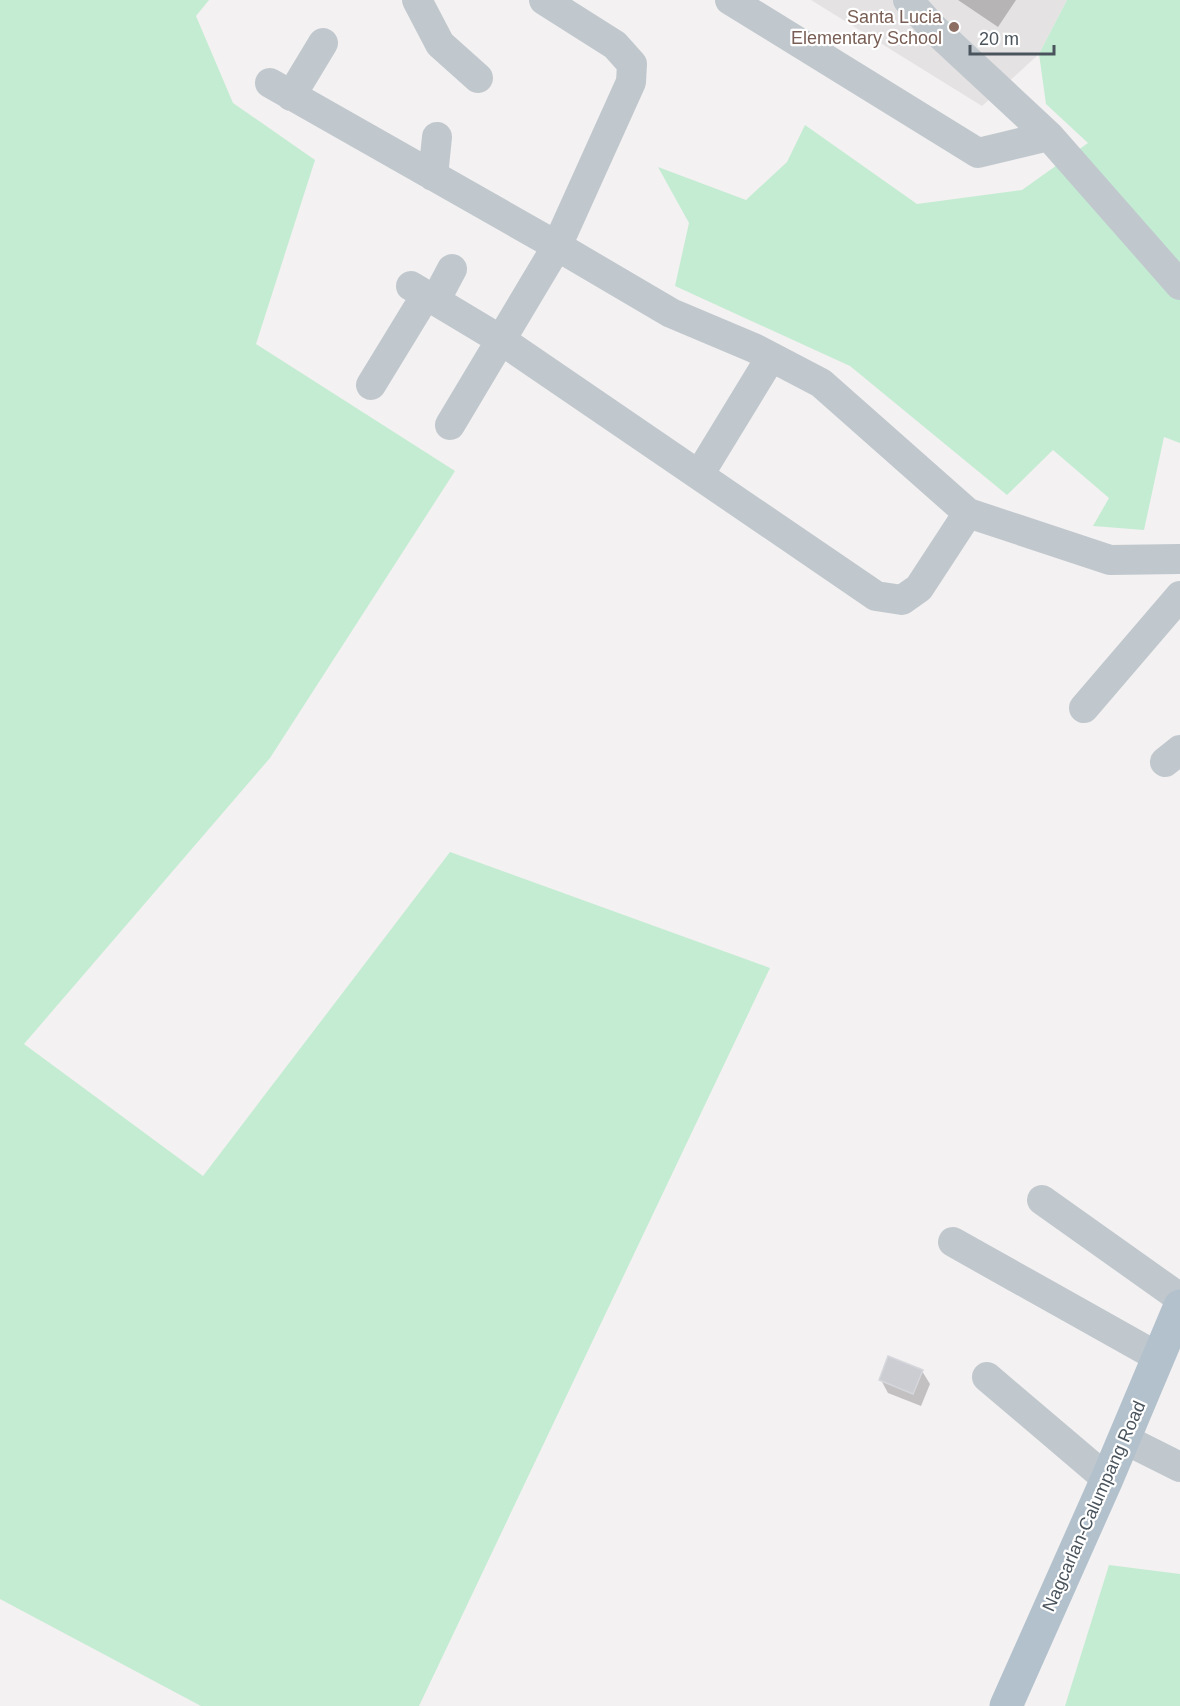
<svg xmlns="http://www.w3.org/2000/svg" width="1180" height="1706" viewBox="0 0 1180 1706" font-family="Helvetica,sans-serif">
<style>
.education{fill:#e4e2e2}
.green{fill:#c4ecd3}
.shadow{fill:#0003}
.building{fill:#cbcdd3;stroke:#d5d7dc;stroke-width:1.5}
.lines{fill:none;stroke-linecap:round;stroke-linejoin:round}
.minor{stroke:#c0c8ce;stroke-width:30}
.major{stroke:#b3c1cd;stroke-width:33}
.education-dot{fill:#8d6e63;stroke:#fff;stroke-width:2}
.labels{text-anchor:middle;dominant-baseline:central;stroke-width:4.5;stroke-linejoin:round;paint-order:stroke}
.education-label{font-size:18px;fill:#785e54;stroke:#fff;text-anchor:end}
.street-label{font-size:18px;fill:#4a545d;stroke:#fff}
</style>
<rect width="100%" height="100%" fill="#f3f1f1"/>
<path class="education" d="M811,0H1067L1039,54L982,106Z"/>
<path class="green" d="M0,0H209L196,16L233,103L315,160L256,344L455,471L270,758L24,1044L203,1176L450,852L770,968L419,1706H201L0,1599Z
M1067,0H1180V443L1164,437L1144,530L1093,526L1109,498L1053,450L1007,495L850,366L675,286L689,223L658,167L746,200L787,162L805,125L917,204L1022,190L1088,143L1046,104L1039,54Z
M1109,1565L1180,1574V1706H1065Z"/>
<path class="shadow" d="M958,0H1016L998,27Z
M922,1371L930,1384L921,1406L888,1393L881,1380Z"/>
<path class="building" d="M888,1356L923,1370L913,1394L879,1380Z"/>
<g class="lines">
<path class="minor" d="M417,0L440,44L478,78
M544,0L615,45L632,64L631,82L557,246L671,313L754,348L821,383L968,513L1110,560L1180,559
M730,0L978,153L1049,136
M908,0L932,27L1049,136L1180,285
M270,83L557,246L450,425
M291,96L323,43
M433,176L437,137
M411,286L501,340L876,596L902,600L919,588L968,513
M435,301L452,269
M371,385L426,295
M699,475L771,357
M1084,708L1180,596
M1165,762L1180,750
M1042,1200L1180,1298
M953,1242L1158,1357
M987,1377L1107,1479
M1124,1439L1180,1467"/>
<path class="major" d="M1006,1706L1107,1479L1180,1306"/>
</g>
<circle class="education-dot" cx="954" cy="27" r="6"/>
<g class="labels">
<g class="education-label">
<text x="942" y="17">Santa Lucia<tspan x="942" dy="21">Elementary School</tspan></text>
</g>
<g class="street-label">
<text transform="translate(1094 1506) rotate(-66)">Nagcarlan-Calumpang Road</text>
</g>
</g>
<path d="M970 45v9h84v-9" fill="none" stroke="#4a545d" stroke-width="3"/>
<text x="979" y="45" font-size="18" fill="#4a545d" stroke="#ffffff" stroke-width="4.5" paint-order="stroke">20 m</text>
</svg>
